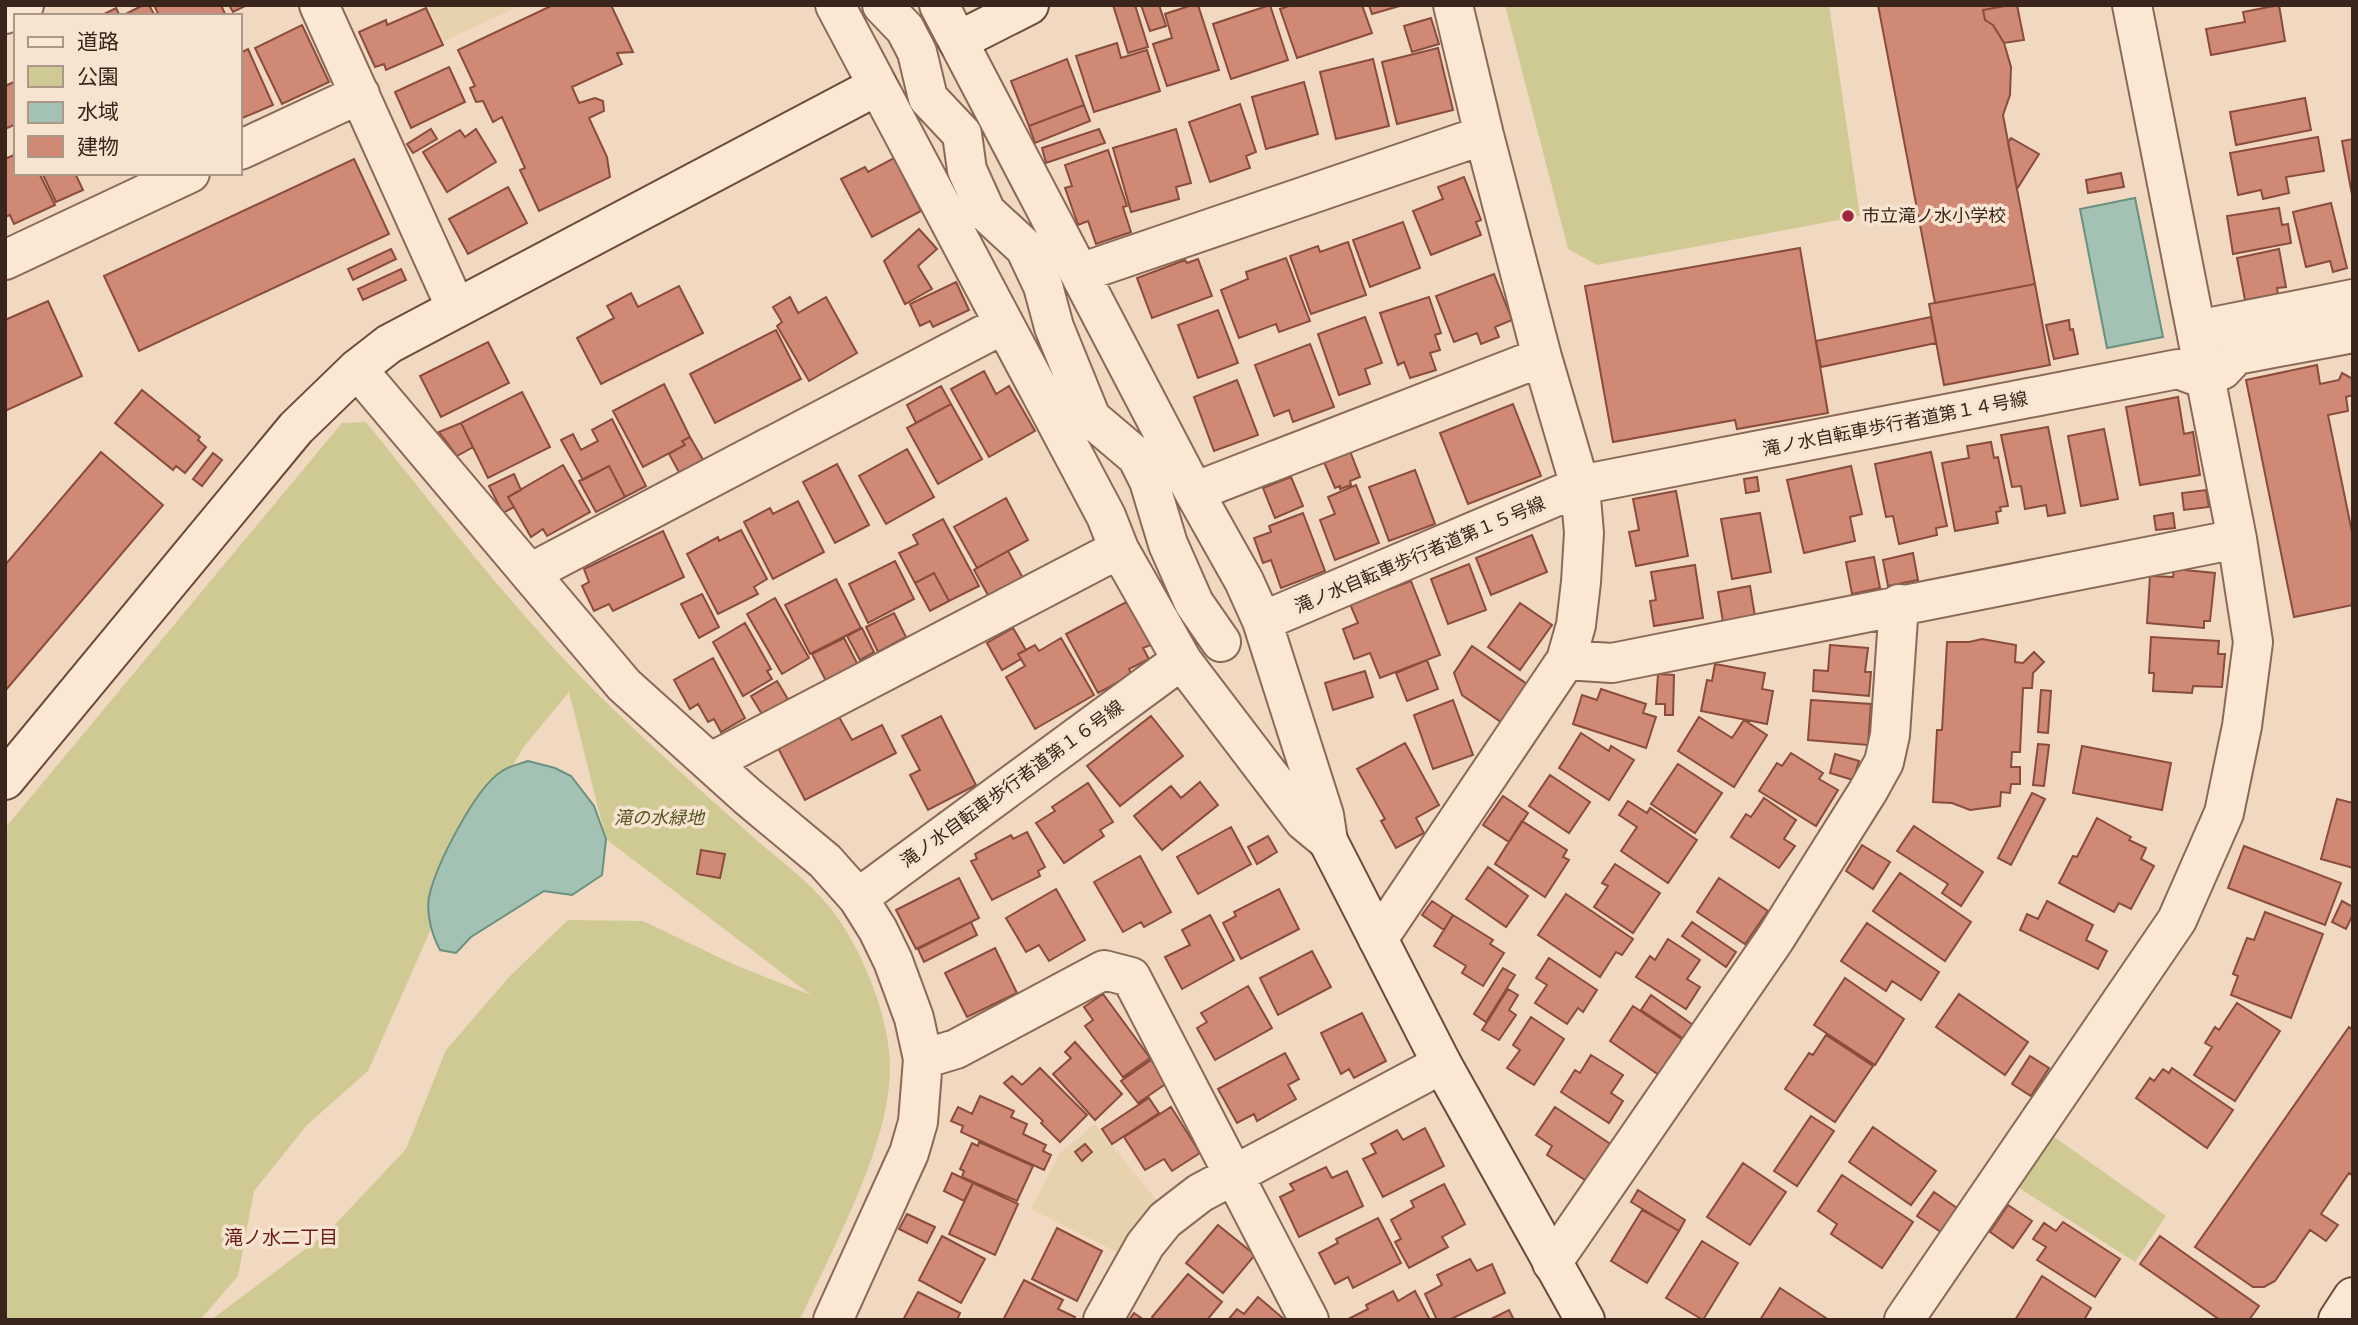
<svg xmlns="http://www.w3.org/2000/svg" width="2358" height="1325" viewBox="0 0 2358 1325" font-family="'Libre Baskerville','Noto Sans JP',serif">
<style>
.farmland{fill:#e6d2ad}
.green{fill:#cfca94}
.water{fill:#a3c2b3;stroke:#6a907f;stroke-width:2}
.building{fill:#d08974;stroke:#8a4c3c;stroke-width:2}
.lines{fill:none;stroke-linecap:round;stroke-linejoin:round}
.street-casing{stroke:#8a6957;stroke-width:42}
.secondary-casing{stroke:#6c4a3a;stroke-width:42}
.street{stroke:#fae8d4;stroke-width:38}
.secondary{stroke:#fae8d4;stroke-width:38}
.poi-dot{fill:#9c243c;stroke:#f7e4d0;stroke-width:2.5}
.labels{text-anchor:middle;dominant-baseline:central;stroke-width:7;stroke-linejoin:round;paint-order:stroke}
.poi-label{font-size:18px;fill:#39251c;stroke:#f7e4d0;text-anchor:start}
.street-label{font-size:18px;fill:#39251c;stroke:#f7e4d0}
.park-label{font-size:18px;font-style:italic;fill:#535622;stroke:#f7e4d0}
.neighbourhood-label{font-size:19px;fill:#681b1a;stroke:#f7e4d0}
</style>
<rect width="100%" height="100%" fill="#f0d9c0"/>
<path class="farmland" d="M427,5H522L444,41Z
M1095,1124L1161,1206L1124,1256L1031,1209L1060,1153Z"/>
<path class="green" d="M1505,5H1829L1860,216L1597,265L1568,249Z
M366,422C445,520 521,620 611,707C657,751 704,794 752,836C780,861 815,885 837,917C864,955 888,1015 890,1063C892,1143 833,1246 800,1320H211L328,1232L406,1149L446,1050L510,976L568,920L643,921L735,965L811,995L606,839L569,692L523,748L490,804L463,857L368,1071L307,1125L254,1191L238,1276L200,1320H5V828L342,423Z
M2050,1134L2166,1216L2135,1262L2016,1186Z"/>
<path class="water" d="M2135,198L2163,337L2107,348L2080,209Z
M528,761L555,768L571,776L594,806L606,839L602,875L572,895L544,891L471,937L456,953L440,950C432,935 426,914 429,897C436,865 475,788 502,771C509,766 520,764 528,761Z"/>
<path class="building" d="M143,5H149L155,16H122Z
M154,5H221L226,16H159Z
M229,5H247L233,12Z
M553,5H611L633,52L617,53L622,64L572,87L579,103L595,98L603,101L604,111L589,118L607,157L610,177L539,211L520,170L525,168L502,117L493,122L483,101L476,102L470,88L475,86L458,50Z
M1113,5H1135L1148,47L1128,53Z
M1141,5H1159L1166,26L1150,31Z
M1192,5H1198L1219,70L1167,86L1153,44L1172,38L1165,14Z
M1270,5L1288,60L1231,79L1213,24Z
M1292,5H1362L1372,33L1297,58L1280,9Z
M1369,5H1403L1372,14Z
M1878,5H2010L1983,10L1985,20L1993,25L2004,43L2011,67L2010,95L2003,115L2035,284L1935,303Z
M2010,5H2017L2024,40L2004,43L1993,25L1985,20L1983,10Z
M2279,5L2285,41L2211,55L2206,29L2245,22L2243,12Z
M116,8L120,16H100Z
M426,8L443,45L386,70L384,64L375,67L359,32L386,20L387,25Z
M1431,18L1439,44L1412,52L1404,26Z
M302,25L329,82L282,104L255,48Z
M1117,43L1121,58L1147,50L1160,91L1094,112L1076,56Z
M1438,48L1453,110L1397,124L1382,62Z
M248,49L273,105L240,119V53Z
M1067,59L1084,105L1029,126L1011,81Z
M1373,59L1389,126L1336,139L1320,72Z
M449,67L465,102L411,128L395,92Z
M16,81V124L5,129V86Z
M1304,82L1318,134L1266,149L1252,97Z
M2305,98L2311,130L2236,145L2230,112Z
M1240,104L1256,152L1246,156L1250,168L1210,182L1189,122Z
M1084,105L1090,121L1035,143L1029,126Z
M431,129L437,139L413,153L407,144Z
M476,129L496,162L447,192L423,152L460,130L465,137Z
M1099,129L1105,143L1046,163L1042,148Z
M1176,129L1191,183L1176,187L1179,199L1131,212L1113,148Z
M2318,137L2324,171L2286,177L2289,193L2263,199L2261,190L2238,195L2230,153Z
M2011,138L2039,154L2017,189L2008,143Z
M2353,139V200L2342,141Z
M1108,150L1127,206L1123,207L1131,232L1096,244L1088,221L1078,225L1065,188L1072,186L1065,165Z
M16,154V173H39L55,205L14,224L10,215L5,217V159Z
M894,158L921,211L872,237L841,179L865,167L868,172Z
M354,159L389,234L139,351L104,276Z
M42,173H75L83,190L56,202Z
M2121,173L2124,187L2088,193L2086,180Z
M1464,177L1481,220L1476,222L1481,235L1431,255L1413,211L1443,199L1438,187Z
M508,187L527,223L468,254L449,219Z
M2331,203L2347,268L2333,272L2330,261L2306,267L2293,212Z
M2279,208L2282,225L2288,224L2291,243L2233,254L2227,216Z
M1403,222L1420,268L1370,287L1353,240Z
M919,229L937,249L918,266L932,289L905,304L884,261Z
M1348,242L1366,295L1311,314L1290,256L1318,246L1320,252Z
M1800,248L1828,413L1737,429L1735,420L1613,442L1585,286Z
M391,249L396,259L353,280L348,269Z
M2279,249L2286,287L2277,288L2278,294L2245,300L2237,258Z
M1286,258L1310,321L1279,332L1276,324L1239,338L1221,290L1248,279L1246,272Z
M1198,259L1212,296L1152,318L1137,278L1185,260L1187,263Z
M401,269L406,280L363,300L358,289Z
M1494,274L1512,320L1495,327L1499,337L1481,344L1477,333L1454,342L1436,296Z
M956,282L969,310L933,327L930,321L920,326L910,304Z
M2035,284L2050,365L1944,385L1929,304Z
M679,286L703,333L601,384L577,338L614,318L607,306L631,293L638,307Z
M790,297L798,313L826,297L857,353L809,381L777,326L782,322L773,307Z
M1429,297L1441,333L1435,335L1440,350L1430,353L1436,370L1410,378L1404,362L1398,365L1380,313Z
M48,301L82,376L5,411V320Z
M1218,310L1238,363L1198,378L1178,325Z
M1365,317L1382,363L1365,369L1370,384L1339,395L1318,334Z
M1931,317L1936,343L1821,367L1816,341Z
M2069,320L2070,330L2073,329L2078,354L2054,359L2046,325Z
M776,330L801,379L715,423L690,374Z
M488,342L509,383L441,417L420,376Z
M1310,344L1334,407L1293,422L1289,410L1274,416L1255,365Z
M2317,365L2320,384L2339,380L2342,373L2353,379V395L2346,397L2348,411L2328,415L2353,537V605L2294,617L2246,380Z
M984,371L996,394L1009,386L1035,431L989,457L951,389Z
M1237,380L1258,435L1214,451L1194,397Z
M664,384L690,437L682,441L685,445L643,467L613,411Z
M941,386L951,404L916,423L907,405Z
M142,390L200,437L198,440L206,447L185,473L176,466L173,470L115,423Z
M522,392L550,447L488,478L461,423Z
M2178,397L2184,434L2193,432L2200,475L2140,485L2126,407Z
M951,404L982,459L938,484L907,428Z
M1513,404L1541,476L1468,504L1440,433Z
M612,419L646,486L625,497L609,466L583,480L561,440L573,434L581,450L598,441L592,430Z
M461,423L473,447L457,456L439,432Z
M2048,427L2065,513L2048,516L2046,505L2025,509L2021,486L2012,487L2001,435Z
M2104,429L2118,499L2081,506L2068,436Z
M690,437L705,463L681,476L669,454L685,445L682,441Z
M1991,442L1994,458L1998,457L2008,506L2000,507L2001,511L1996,512L1998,523L1955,531L1942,463L1969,458L1967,446Z
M907,449L934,497L886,524L859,476Z
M1350,451L1360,477L1350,481L1351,485L1340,489V486L1335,488L1324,462Z
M101,452L163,505L5,691V565Z
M1931,452L1947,526L1936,528L1937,535L1899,544L1893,516L1886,517L1875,464Z
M213,453L222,460L202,486L193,479Z
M837,464L869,525L835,543L803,482Z
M563,465L590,512L547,536L543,529L531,537L508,497Z
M609,466L625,497L596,512L579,481Z
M1851,466L1862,514L1850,517L1855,541L1804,553L1787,480Z
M1415,470L1435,524L1389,541L1369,487Z
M514,474L521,490L508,497L514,507L503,513L489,486Z
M1291,477L1303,506L1275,518L1263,488Z
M1757,477L1759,491L1746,493L1744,479Z
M1356,485L1379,543L1335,560L1320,520L1335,514L1328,497Z
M2206,490L2209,507L2184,510L2182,493Z
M1676,491L1688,556L1636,566L1629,532L1639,530L1633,499Z
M1006,498L1028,540L977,568L954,527Z
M798,501L824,552L773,579L744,522L770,508L773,514Z
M1303,513L1325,571L1281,588L1271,560L1263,563L1254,538L1271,532L1269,526Z
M1760,513L1771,572L1732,579L1721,519Z
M2173,513L2175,528L2156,530L2154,516Z
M943,519L979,586L949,601L934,573L915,583L899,553L918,544L913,535Z
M741,530L767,579L754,587L758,594L718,614L687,554L718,537L719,541Z
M663,531L684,577L613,611L609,604L594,611L582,586L589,582L584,569Z
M1532,535L1547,572L1491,595L1476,558Z
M1008,551L1023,578L989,597L974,570Z
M1913,553L1918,580L1888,586L1883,560Z
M1874,557L1880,588L1852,594L1846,562Z
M895,561L914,599L868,623L849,584Z
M1469,564L1486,610L1448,624L1431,579Z
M1695,565L1703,618L1654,626L1650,601L1656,600L1651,572Z
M2174,569L2215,573L2210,621H2204V628L2147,623L2150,576L2173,577Z
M934,573L949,601L930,611L915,583Z
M836,579L861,628L810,654L785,605Z
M1411,581L1440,655L1380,678L1370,653L1354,659L1343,629L1358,623L1350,604Z
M1750,586L1755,616L1723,622L1718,592Z
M702,594L719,627L699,638L681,604Z
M775,598L809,658L782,674L747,614Z
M1130,600L1153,644L1143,648L1149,659L1129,669L1132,675L1098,693L1066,634Z
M1520,603L1552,625L1520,670L1488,647Z
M894,613L906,637L878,652L866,627Z
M745,623L771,669L767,671L772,679L743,696L713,642Z
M862,628L874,652L860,660L847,636Z
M1013,628L1026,650L1018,654L1021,659L1002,670L987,643Z
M2151,637L2219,641L2218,654H2225L2222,687L2193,686L2192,693L2153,691L2154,673H2149Z
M844,638L858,665L826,681L812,654Z
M1061,638L1094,695L1035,729L1006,677L1025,666L1018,654L1035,645L1039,651Z
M1982,639L2016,645L2015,662L2023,663L2034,652L2044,662L2033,673L2032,688H2023L2020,752H2012L2011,767H2020V784H2011L2010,793L2001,792L2000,806L1970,810L1952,803L1933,802L1937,730H1942L1947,642H1969Z
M1830,645L1868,648L1865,672H1871L1869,696L1813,691L1814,670L1828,671Z
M1472,646L1527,684L1501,722L1462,695L1454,673Z
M713,658L745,718L721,732L714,719L708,722L698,704L690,709L674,680Z
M1427,660L1438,689L1407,701L1396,673Z
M1715,664L1765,673L1762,689L1773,691L1767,724L1701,711L1707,680L1712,681Z
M1365,671L1373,697L1333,710L1325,683Z
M1658,674L1674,675L1673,715H1665V704H1656Z
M777,681L789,701L763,716L751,696Z
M1601,689L1646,704L1643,713L1656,717L1646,748L1573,724L1582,695L1597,700Z
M2041,690L2051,691L2048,733L2038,732Z
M1453,700L1473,755L1433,769L1414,715Z
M1811,700L1871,704L1868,745L1808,740Z
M941,716L976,785L928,810L910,775L920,770L902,736Z
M1151,716L1183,756L1120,806L1087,766Z
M839,717L852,740L882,725L896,753L805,800L778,748Z
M1699,717L1732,738L1744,720L1767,735L1734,787L1678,751Z
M1581,733L1609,751L1611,746L1634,760L1609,800L1559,768Z
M1405,743L1439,805L1416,818L1424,833L1396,848L1381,821L1385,819L1357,769Z
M2038,744L2049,745L2044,786L2033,785Z
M2082,746L2171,763L2162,810L2073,793Z
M1791,753L1823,773L1819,779L1838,790L1816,826L1759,791L1777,763L1782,766Z
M1835,754L1859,761L1853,780L1830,773Z
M1678,764L1722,793L1695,833L1651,804Z
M1550,775L1590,802L1569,833L1529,806Z
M1200,782L1218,805L1162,850L1134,816L1171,786L1181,798Z
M1088,783L1113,822L1100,830L1104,836L1064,863L1036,823L1055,811L1052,807Z
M2032,793L2045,799L2011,865L1998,858Z
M1503,796L1528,813L1509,842L1483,825Z
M1764,798L1796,820L1784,839L1795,846L1779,868L1731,837L1746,814L1751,817Z
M2337,799L2353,803V868L2321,859Z
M1628,801L1647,813L1650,808L1697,840L1668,883L1621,851L1637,827L1619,815Z
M2097,818L2131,837L2129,840L2146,848L2141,859L2154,866L2131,909L2119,903L2114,912L2059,883L2073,856L2077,857Z
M1522,821L1567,850L1563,857L1569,860L1545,897L1495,864Z
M1914,826L1983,872L1961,906L1942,893L1948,884L1897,851Z
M1231,827L1251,864L1198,894L1177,857Z
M1027,832L1045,867L1038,871L1040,876L992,900L971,861L977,859L975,854L1011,835L1013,839Z
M1268,836L1277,852L1257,864L1248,847Z
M1862,845L1890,862L1873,889L1846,871Z
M2244,846L2341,883L2325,925L2228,888Z
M701,850L725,854L720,878L697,874Z
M1140,856L1171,912L1144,927L1141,922L1123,932L1094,882Z
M1615,864L1660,893L1633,933L1594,907L1608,886L1602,883Z
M1488,867L1528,896L1506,927L1466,899Z
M1900,873L1971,922L1945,961L1873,911Z
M959,878L979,918L916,949L896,910Z
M1719,878L1768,911L1745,944L1697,912Z
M1056,889L1085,940L1049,961L1039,945L1026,952L1006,918Z
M1279,889L1299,929L1241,959L1223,923L1236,916L1234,912Z
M1566,894L1633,939L1622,955L1616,952L1600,977L1538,935Z
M1432,901L1453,915L1444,930L1422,915Z
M2047,901L2093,925L2086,940L2107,951L2098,969L2020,930L2027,914L2038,919Z
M2342,901L2353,907V914L2346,929L2332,922Z
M2265,912L2323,934L2291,1018L2231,995L2238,976L2233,974L2247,938L2254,940Z
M1210,915L1234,960L1182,989L1165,957L1190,945L1182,930Z
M1453,915L1493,940L1490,944L1504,953L1483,986L1462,973L1466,966L1434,946Z
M971,922L977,935L924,962L918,949Z
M1692,922L1736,952L1726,967L1682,936Z
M1867,923L1939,972L1921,1000L1892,981L1886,991L1841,961Z
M1668,939L1700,960L1687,979L1700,987L1686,1009L1636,977L1650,956L1655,960Z
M995,948L1017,993L967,1017L945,973Z
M1312,951L1331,987L1278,1015L1260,978Z
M1549,958L1597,990L1583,1012L1578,1008L1567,1024L1535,1003L1547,985L1536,978Z
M1503,968L1515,975L1486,1022L1474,1014Z
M1845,978L1904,1019L1875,1065L1814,1025Z
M1248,986L1272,1028L1215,1060L1197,1028L1207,1022L1201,1013Z
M1508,989L1518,995L1509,1010L1516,1015L1499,1040L1482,1030Z
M1103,994L1150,1058L1123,1077L1085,1026L1093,1020L1084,1007Z
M1959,994L2028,1042L2005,1075L1936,1027Z
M1651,995L1693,1025L1684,1039L1641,1010Z
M2237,1003L2280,1031L2235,1101L2194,1075L2212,1047L2205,1043L2215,1027L2219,1030Z
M1633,1006L1683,1040L1659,1075L1610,1041Z
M1362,1013L1386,1061L1354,1078L1349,1069L1341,1074L1321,1033Z
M1531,1017L1564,1039L1534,1085L1507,1068L1520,1050L1513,1045Z
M2349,1027L2353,1030V1176L2349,1173L2321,1214L2338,1225L2326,1241L2310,1230L2275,1281L2264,1287H2253L2195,1247Z
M1826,1035L1873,1066L1835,1122L1785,1089L1809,1053L1813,1055Z
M1075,1042L1122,1094L1095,1120L1053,1074L1071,1058L1065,1052Z
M1285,1053L1299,1079L1288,1085L1296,1099L1257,1121L1254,1114L1237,1123L1218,1089Z
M1591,1055L1623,1075L1611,1093L1623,1101L1609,1123L1561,1092L1575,1070L1580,1073Z
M2030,1056L2049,1068L2031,1096L2012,1084Z
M1151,1060L1167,1083L1138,1103L1121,1081Z
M1040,1068L1087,1115L1060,1142L1041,1123L1043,1121L1004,1083L1012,1076L1022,1085Z
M2172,1068L2233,1110L2207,1148L2136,1098L2150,1078L2154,1081L2163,1069L2169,1073Z
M980,1096L1014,1111L1011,1117L1027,1124L1023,1134L1046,1145L1043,1151L1051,1155L1044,1170L961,1132L963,1126L951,1121L958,1107L972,1114Z
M1149,1098L1159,1113L1112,1144L1102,1129Z
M1171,1107L1200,1153L1172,1171L1164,1159L1145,1170L1124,1137Z
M1555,1107L1612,1145L1588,1182L1547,1155L1552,1146L1536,1135Z
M1811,1116L1834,1131L1797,1186L1774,1171Z
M1873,1127L1936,1171L1911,1205L1849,1162Z
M1425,1128L1444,1166L1383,1197L1363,1159L1376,1153L1371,1144L1397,1130L1403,1140Z
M979,1142L1033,1166L1017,1201L962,1177L964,1171L960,1169L972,1143L978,1146Z
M1085,1144L1092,1152L1082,1161L1075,1152Z
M1743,1163L1786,1192L1750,1245L1707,1217Z
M1326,1167L1332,1178L1347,1171L1363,1206L1299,1237L1280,1197L1294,1190L1290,1184Z
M952,1173L973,1183L964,1201L944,1191Z
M1842,1175L1913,1222L1882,1268L1831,1234L1837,1224L1818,1211Z
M973,1183L1018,1204L995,1255L949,1234Z
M1444,1184L1465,1224L1442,1237L1448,1247L1409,1268L1395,1242L1401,1239L1391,1220L1414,1207L1411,1201Z
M1638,1190L1685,1220L1679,1231L1631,1202Z
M1934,1192L1957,1208L1941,1232L1917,1216Z
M2008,1205L2032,1221L2013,1248L1990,1232Z
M1642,1210L1679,1231L1647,1283L1611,1261Z
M907,1214L935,1227L927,1243L899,1229Z
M1378,1218L1401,1263L1353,1288L1348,1277L1335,1284L1319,1253L1338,1243L1336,1239Z
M2063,1222L2120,1259L2095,1297L2037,1260L2046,1247L2033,1239L2044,1223L2056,1231Z
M1218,1225L1255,1255L1223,1293L1186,1263Z
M1057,1228L1102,1251L1077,1301L1032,1279Z
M942,1236L985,1259L961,1303L919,1280Z
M2160,1236L2259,1306L2249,1320H2220L2140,1264Z
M1702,1241L1738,1263L1703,1320L1666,1298Z
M1470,1259L1477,1271L1492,1264L1505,1293L1449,1320H1437L1425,1294L1442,1285L1437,1275Z
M1188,1274L1222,1302L1207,1320H1155L1152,1317Z
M2042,1276L2091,1308L2084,1320H2015Z
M1024,1280L1063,1300L1058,1309L1075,1317L1073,1320H1003Z
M1780,1288L1829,1320H1760Z
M1393,1291L1398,1301L1415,1291L1430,1320H1352L1350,1318L1368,1309L1366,1305Z
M918,1292L960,1313L957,1320H903Z
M1258,1297L1285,1320H1228L1237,1309L1244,1314Z
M1509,1310L1514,1320H1489Z
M1134,1313L1144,1320H1129Z"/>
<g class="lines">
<g class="street-casing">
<path id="street" d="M319,5L456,308
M835,5L1106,516L1119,549L1183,662L1304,821L1328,841
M882,5L905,29L917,52L928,98L962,134L967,170L986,212L1025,248L1043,286L1054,327L1091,418L1137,457L1149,481L1168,544L1194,603L1221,642
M939,5L1194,492L1244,581L1262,621L1324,815L1328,841
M5,14L24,5
M240,150L360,94
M5,260L190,173
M1080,273L1484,135
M2197,330L2353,299
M357,369L624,685L747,796L825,861L858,898L878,930L893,961L914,1018L923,1059L918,1122L909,1153L833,1320
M2222,370L2236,355L2353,333
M1595,482L2178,369L2194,375
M1194,492L1542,357
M530,573L1004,324
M1277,615L1562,494
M1566,660L1612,663L2237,539
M711,762L1119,549
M858,898L1168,670
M1378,939L1566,660L1576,625L1581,582L1584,533L1580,486L1542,357L1484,135L1453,5
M923,1059L956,1049L1104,970L1131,977L1309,1320
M1552,1263L1775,939L1868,791L1884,762L1890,735L1899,604
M1103,1320L1145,1245L1165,1220L1200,1193L1442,1064
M1904,1320L2177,920L2224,813L2242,726L2253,642L2237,539L2132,5"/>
</g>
<g class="secondary-casing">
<path id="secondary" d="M958,41L1029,5
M5,780L296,428L357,369L389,344L877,86
M1328,841L1442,1064L1585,1320
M2338,1320L2353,1297"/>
</g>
<use href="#street" class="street"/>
<use href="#secondary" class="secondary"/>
</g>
<circle class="poi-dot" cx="1848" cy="216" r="7"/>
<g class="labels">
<g class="poi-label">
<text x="1862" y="216">市立滝ノ水小学校</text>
</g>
<g class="street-label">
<text transform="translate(1895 424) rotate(-11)">滝ノ水自転車歩行者道第１４号線</text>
<text transform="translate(1420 555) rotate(-23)">滝ノ水自転車歩行者道第１５号線</text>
<text transform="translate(1012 784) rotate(-36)">滝ノ水自転車歩行者道第１６号線</text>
</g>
<g class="park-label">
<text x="659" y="818">滝の水緑地</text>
</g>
<g class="neighbourhood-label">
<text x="281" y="1237">滝ノ水二丁目</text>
</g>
</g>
<rect width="2358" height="1325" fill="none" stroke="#39251c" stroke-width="14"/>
<rect x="14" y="14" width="228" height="161" fill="#f7e4d0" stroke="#ab9888" stroke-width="2"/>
<rect x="28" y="37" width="35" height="10" fill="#fae8d4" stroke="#ab9888" stroke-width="2"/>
<text x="77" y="49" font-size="21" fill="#39251c">道路</text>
<rect x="28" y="66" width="35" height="21" fill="#cfca94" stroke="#ab9888" stroke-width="2"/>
<text x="77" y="84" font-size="21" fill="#39251c">公園</text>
<rect x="28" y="102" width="35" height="21" fill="#a3c2b3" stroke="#ab9888" stroke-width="2"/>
<text x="77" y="119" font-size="21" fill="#39251c">水域</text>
<rect x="28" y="136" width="35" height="21" fill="#d08974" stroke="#ab9888" stroke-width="2"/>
<text x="77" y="154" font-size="21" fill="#39251c">建物</text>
</svg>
